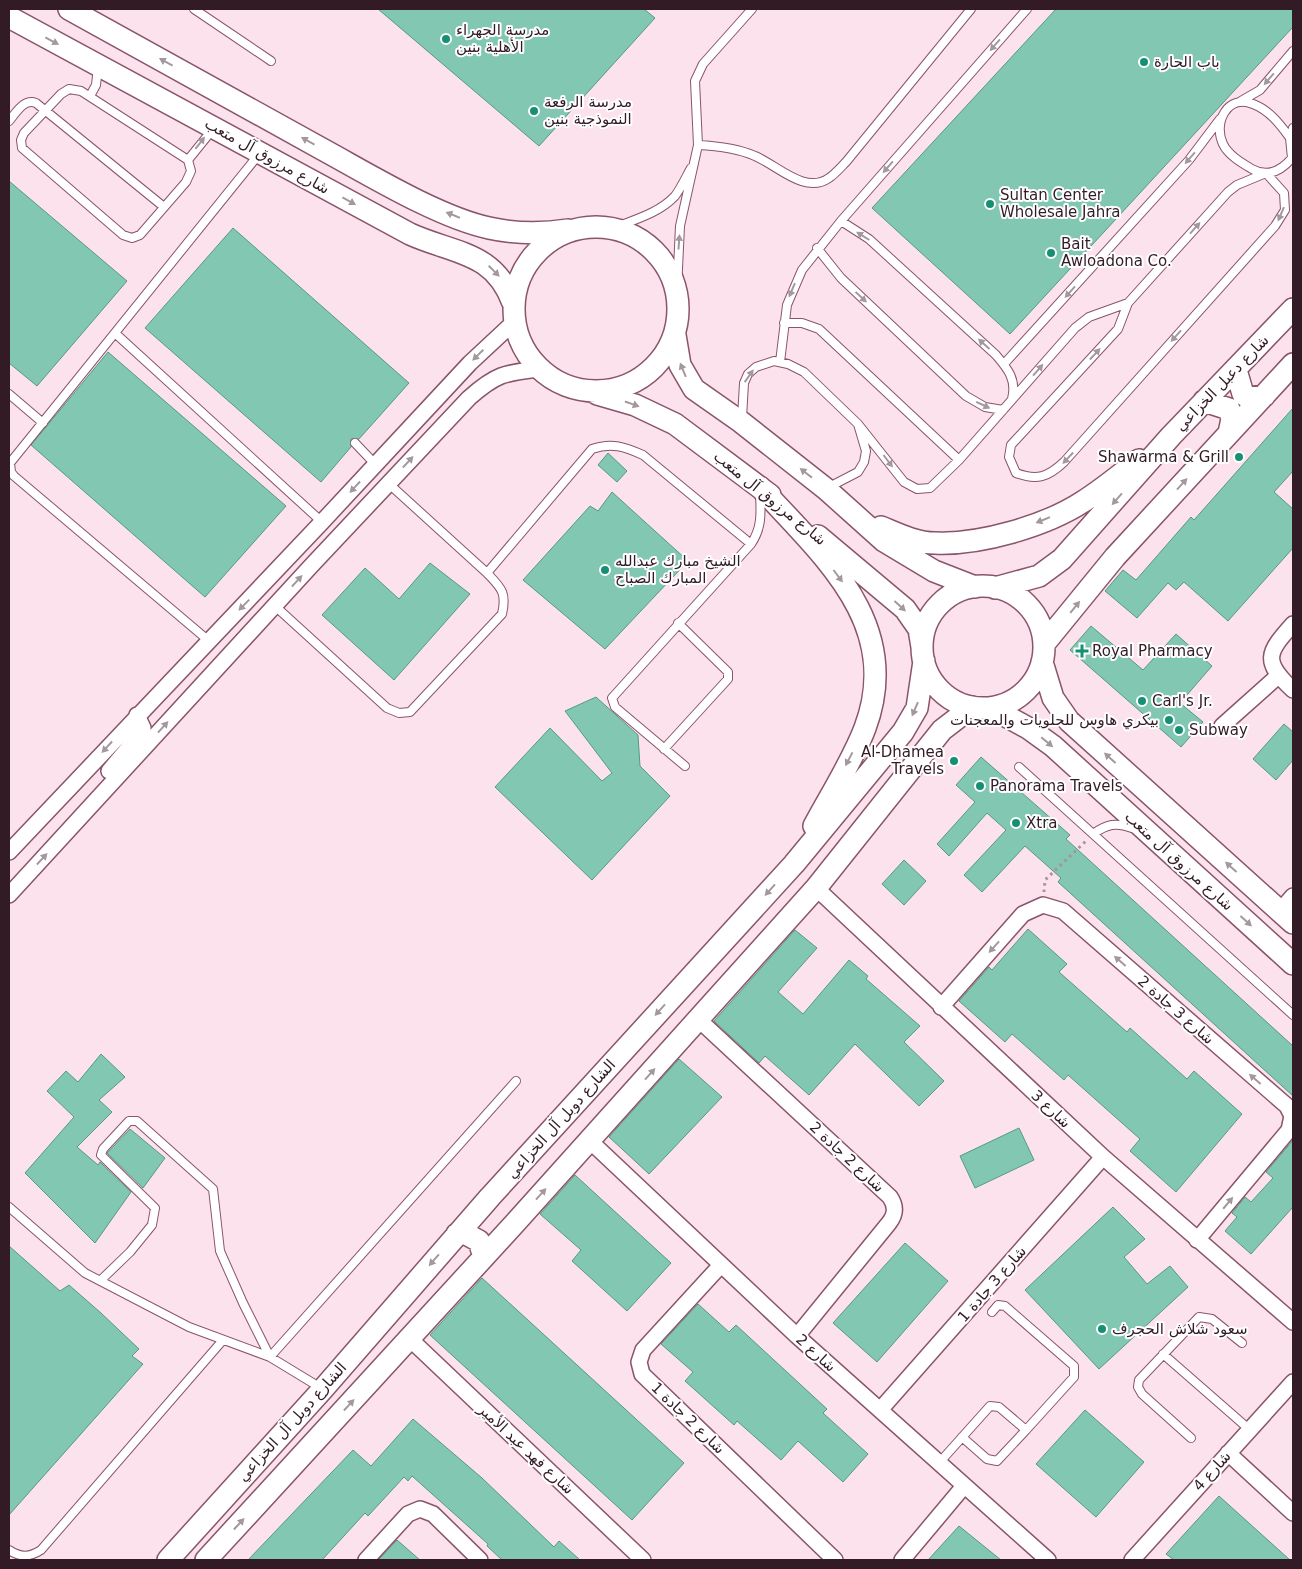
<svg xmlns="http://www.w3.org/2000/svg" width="1302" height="1569" viewBox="0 0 1302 1569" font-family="'DejaVu Sans','Noto Naskh Arabic',sans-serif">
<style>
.building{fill:#81c7b1;stroke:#549a85}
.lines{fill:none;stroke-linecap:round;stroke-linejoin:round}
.service-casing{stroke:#8a546b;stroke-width:10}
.minor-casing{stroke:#8a546b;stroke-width:18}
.secondary-casing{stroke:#8a546b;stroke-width:24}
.path{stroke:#a9919b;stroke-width:3;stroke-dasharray:2.5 4;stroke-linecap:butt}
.service{stroke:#fff;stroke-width:8}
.minor{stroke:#fff;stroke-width:15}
.secondary{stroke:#fff;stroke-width:21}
.oneway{fill:#a3989d}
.poi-dot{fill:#169075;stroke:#fff;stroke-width:2}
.labels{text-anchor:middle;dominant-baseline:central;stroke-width:4;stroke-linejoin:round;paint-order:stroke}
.poi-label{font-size:15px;fill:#321b25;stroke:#fff;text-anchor:start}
.street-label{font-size:15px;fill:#321b25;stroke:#fff}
</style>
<rect width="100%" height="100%" fill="#fce2ec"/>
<path class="building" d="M378,9H644L655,18L539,146Z
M1056,9H1293V27L1010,334L872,208Z
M9,181L127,281L37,386L9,363Z
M233,228L409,383L359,439H351V447L321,482L145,328Z
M108,352L286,506L205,597L31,445Z
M1293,408V471L1274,492L1293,509V548L1228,621L1184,582L1176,590L1168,583L1137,618L1105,591L1123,570L1136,580L1191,517L1194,520Z
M608,453L627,471L617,482L598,465Z
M612,492L688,561L605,649L523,580L590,506L598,511Z
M430,563L470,594L394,680L322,615L365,568L399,599Z
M1091,626L1143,670L1176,634L1212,666L1180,703L1203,722L1181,747L1070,650Z
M596,697L638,735L640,766L670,796L592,880L495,787L550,728L602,781L612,773L565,711Z
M1284,724L1293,732V760L1276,780L1253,759Z
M981,757L1070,835L1066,839L1293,1046V1096L1058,882L1061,878L1025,846L982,892L964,875L1006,830L987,813L949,856L937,844L975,802L956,785Z
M904,860L926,881L904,905L882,884Z
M1028,929L1067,964L1059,972L1127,1032L1130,1028L1187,1079L1194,1071L1242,1114L1176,1192L1130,1151L1140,1139L1068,1075L1064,1080L1012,1034L1005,1042L959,1001L989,967L992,970Z
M795,930L817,948L778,992L803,1014L849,960L868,976L866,979L920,1026L904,1042L944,1081L919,1106L855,1044L809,1095L765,1056L759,1063L714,1021Z
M101,1054L125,1077L99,1100L112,1112L77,1147L98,1165L100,1162L131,1192L95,1243L25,1173L74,1117L47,1091L66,1071L78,1082Z
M679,1059L722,1097L649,1174L609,1137Z
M1019,1128L1034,1160L975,1188L960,1156Z
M130,1129L165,1158L143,1188L107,1153Z
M1293,1140V1207L1251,1254L1225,1231L1237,1217L1232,1213L1245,1197L1251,1202L1273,1178L1266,1172Z
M575,1175L671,1263L627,1311L572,1261L581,1250L540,1214Z
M1113,1207L1145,1239L1124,1257L1147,1284L1170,1266L1188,1287L1099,1369L1025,1290Z
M905,1243L948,1281L877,1362L833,1323Z
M9,1246L60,1291L69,1285L101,1313L139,1349L132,1356L143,1364L9,1515Z
M482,1278L684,1463L632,1520L430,1335Z
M698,1304L729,1332L736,1325L827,1409L823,1413L868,1454L843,1482L798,1441L781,1460L737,1421L734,1425L685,1381L693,1372L661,1344Z
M1085,1410L1144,1462L1096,1517L1036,1464Z
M413,1419L482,1478L554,1547L559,1541L580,1560H502L487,1546L488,1544L412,1476L408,1481L404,1477L368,1516L365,1513L322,1560H248L353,1450L371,1466Z
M1219,1496L1260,1533L1290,1560H1174L1166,1554Z
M959,1526L1001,1560H928Z
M397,1540L420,1560H378Z"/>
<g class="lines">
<g class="service-casing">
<path id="service" d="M194,9L271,61
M69,89L81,91L188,160L191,171L186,182L140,235L132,238L123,235L22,148L21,140L24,133L61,94Z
M90,96L96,85L98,67
M1241,101L1260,90L1293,51
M9,121C16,113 24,98 36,103L164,207
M1290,138C1280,124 1269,110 1253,104C1227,94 1213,123 1223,144C1228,155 1242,163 1252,169C1268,178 1281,171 1292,158L1290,138L1293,128
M698,145C718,146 737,148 755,156C777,165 805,195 829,178C835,174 841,167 846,162L971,9
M188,160L213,129
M841,221L869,239L996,355C1008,369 1017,380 1012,399
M611,229C633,220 658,214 675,196C681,188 686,177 691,168
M817,248L841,278L966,396L985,407L1003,410
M677,290L680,226L698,145L695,81L703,64L752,9
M784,323H802L819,329L959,460
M116,334L322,522
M780,362L787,305L802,270L841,221L1027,9
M1004,364L1189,160L1220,119
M9,394L43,423
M742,418L744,383L748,374L756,367L774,361L788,364L804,372L858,424L866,451L864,462L858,472L829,487
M858,424L904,482L917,489L930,488L959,460L1075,328L1089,317L1128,303L1228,192L1237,185L1266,173L1284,193L1285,210L1275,226L1064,462C1048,477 1037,481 1016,473L1009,457L1011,445L1118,329L1128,303
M355,443L376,465
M388,483L487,573L592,449C612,442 625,447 643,455L751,544
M275,606L387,708L399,713L410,712L502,614C507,592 501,588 487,573
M209,641L14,476L11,472L10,463L260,153
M664,749L728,679V672L678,623
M685,766L615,707L612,698L751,544C762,528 761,513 760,494
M1019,767L1293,1015
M1093,834C1107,824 1116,822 1132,828
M9,1207L85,1273L189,1327L270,1357L321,1388
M101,1280L130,1252L152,1225L155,1208L101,1155L103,1149L129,1121H137L213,1189L220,1251L243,1303L270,1357L516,1081
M1163,1354L1250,1430
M962,1437L987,1459L997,1461L1026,1430
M1191,1438L1142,1394L1138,1387L1139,1380L1199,1317L1212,1319L1242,1343
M939,1463L990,1406L999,1407L1026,1430L1074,1377V1366L1005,1306L998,1305L992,1312
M9,1550C21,1558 30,1557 41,1550L223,1340"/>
</g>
<g class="minor-casing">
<path id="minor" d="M1293,624C1267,653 1262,661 1293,690
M1222,726L1278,676
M109,771L141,733L143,728L137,715
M9,852L322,522L470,363L514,322
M816,888L1103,1157L1293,1322
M9,895L311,566L469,398C496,374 504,373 539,369
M1280,911L1293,896
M941,1007L1023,914L1043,905L1063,911L1287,1106L1292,1116L1289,1130L1197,1240
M698,1019L890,1197C896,1206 896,1214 889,1223L797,1336
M590,1141L797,1336L1048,1560
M721,1265L643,1350L639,1362L642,1374L835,1560
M410,1339L643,1560
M880,1410L1103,1157
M1228,1453L1293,1513
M366,1560L408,1514L420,1509L433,1514L480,1560
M902,1560L964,1486
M1132,1560L1293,1382"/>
</g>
<g class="secondary-casing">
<path id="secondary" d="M69,9C153,55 237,102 322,149C368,174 438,217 489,228C516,234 541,234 568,230
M9,17L410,234C454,254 494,251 513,303
M514 309a82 82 0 1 1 164 0a82 82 0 1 1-164 0Z
M675,335L680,365L694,389L741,422L826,489L884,541L934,571L975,587
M1236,370L1243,394L1249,398L1264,396
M597,394L635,405L675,424L770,495
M1204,401L1229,409L1232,419L1229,433
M760,487C823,556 904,624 865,728C853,760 830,796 814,826
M881,527C898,534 916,543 935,543C980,545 1046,526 1084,501C1103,489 1121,474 1139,460
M818,536L905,609L919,629L922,647
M922 647a61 61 0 1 1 122 0a61 61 0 1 1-122 0Z
M995,588L1039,576L1062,559L1171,436L1293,309
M1044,644L1115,557L1293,364
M1042,662L1053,698L1069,721L1293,923
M991,708L1028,728L1053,746L1293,964
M457,1234H466L479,1241L484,1257
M168,1560L323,1389L490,1197L794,864L903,732L917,708L924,661
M206,1560L516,1222L816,888L942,730L972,707"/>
</g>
<path class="path" d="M1044,892L1045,880L1086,841"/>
<use href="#service" class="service"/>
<use href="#minor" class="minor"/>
<use href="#secondary" class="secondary"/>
</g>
<defs><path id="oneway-solid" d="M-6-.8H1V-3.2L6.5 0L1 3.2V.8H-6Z" transform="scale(1.25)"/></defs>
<g class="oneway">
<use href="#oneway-solid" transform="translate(52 41) rotate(28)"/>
<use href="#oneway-solid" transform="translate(995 45) rotate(131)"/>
<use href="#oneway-solid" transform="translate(166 62) rotate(-151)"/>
<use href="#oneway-solid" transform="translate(1269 79) rotate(131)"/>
<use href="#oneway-solid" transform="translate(308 141) rotate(-151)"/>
<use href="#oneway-solid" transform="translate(200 143) rotate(-52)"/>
<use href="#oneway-solid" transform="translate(1190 158) rotate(131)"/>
<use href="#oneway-solid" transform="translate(888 167) rotate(131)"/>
<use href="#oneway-solid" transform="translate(349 201) rotate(29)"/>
<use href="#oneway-solid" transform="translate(1281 214) rotate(113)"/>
<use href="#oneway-solid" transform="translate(453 215) rotate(-158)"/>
<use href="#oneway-solid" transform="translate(1195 228) rotate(-48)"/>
<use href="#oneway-solid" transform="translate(863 236) rotate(-148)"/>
<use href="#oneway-solid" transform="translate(679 242) rotate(-86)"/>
<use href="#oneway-solid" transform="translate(494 271) rotate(45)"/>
<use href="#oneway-solid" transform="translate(792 290) rotate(113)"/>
<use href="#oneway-solid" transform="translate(1070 292) rotate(132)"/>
<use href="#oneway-solid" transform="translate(861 297) rotate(43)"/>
<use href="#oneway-solid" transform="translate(1176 336) rotate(132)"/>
<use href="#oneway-solid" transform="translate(984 344) rotate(-138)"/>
<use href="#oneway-solid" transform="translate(1095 354) rotate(-47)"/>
<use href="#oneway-solid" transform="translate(478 355) rotate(136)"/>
<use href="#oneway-solid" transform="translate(683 370) rotate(-112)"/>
<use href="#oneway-solid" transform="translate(1038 370) rotate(-49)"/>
<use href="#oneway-solid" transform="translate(749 376) rotate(-55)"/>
<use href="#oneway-solid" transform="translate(632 404) rotate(19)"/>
<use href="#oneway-solid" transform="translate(983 405) rotate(25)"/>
<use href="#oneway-solid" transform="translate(1068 458) rotate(133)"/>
<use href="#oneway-solid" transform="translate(888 461) rotate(53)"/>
<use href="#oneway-solid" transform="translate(408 462) rotate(-47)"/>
<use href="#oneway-solid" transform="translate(806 473) rotate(-142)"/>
<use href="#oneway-solid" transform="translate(1182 484) rotate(-48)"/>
<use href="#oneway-solid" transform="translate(355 487) rotate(133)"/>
<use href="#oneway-solid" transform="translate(1117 499) rotate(131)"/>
<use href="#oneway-solid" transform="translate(1043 520) rotate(158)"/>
<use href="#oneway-solid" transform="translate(838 576) rotate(53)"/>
<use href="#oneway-solid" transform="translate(297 581) rotate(-47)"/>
<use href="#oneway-solid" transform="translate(244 605) rotate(134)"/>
<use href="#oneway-solid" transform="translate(900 606) rotate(42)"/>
<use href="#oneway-solid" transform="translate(1075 607) rotate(-51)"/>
<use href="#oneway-solid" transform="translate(915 709) rotate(113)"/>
<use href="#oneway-solid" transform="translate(163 727) rotate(-48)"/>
<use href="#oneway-solid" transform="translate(1047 742) rotate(40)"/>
<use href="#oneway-solid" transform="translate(107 747) rotate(133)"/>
<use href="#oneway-solid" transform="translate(1110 758) rotate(-138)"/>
<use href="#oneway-solid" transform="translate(849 759) rotate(118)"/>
<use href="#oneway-solid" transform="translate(42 859) rotate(-47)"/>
<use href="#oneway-solid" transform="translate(1231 867) rotate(-138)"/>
<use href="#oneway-solid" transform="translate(770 890) rotate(132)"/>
<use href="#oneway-solid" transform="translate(1246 921) rotate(42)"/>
<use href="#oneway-solid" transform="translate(994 947) rotate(132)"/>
<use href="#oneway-solid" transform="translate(1120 961) rotate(-139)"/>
<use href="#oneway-solid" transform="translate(660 1010) rotate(132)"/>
<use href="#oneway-solid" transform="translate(650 1074) rotate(-48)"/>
<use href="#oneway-solid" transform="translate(1255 1079) rotate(-139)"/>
<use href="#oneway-solid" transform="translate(541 1194) rotate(-48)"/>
<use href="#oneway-solid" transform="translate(1228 1203) rotate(-50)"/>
<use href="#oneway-solid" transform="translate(434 1260) rotate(131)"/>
<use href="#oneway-solid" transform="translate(349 1405) rotate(-47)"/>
<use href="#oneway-solid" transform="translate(239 1524) rotate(-47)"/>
</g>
<g class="poi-dot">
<circle cx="446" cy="39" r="5"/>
<circle cx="1144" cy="62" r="5"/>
<circle cx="534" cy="111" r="5"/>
<circle cx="990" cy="204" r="5"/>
<circle cx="1051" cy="253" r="5"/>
<circle cx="1239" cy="457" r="5"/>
<circle cx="605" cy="570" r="5"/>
<path d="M1079.5 643.5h5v5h5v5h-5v5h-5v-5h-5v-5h5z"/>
<circle cx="1142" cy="701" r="5"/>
<circle cx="1169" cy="720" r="5"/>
<circle cx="1179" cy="730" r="5"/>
<circle cx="954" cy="761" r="5"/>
<circle cx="980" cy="786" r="5"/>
<circle cx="1016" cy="823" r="5"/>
<circle cx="1102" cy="1329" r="5"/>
</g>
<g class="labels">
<g class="poi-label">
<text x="456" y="30">مدرسة الجهراء<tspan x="456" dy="17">الأهلية بنين</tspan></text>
<text x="1154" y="62">باب الحارة</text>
<text x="544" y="102">مدرسة الرفعة<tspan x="544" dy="17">النموذجية بنين</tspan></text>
<text x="1000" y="195">Sultan Center<tspan x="1000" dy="17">Wholesale Jahra</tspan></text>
<text x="1061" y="244">Bait<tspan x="1061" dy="17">Awloadona Co.</tspan></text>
<text x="1229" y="457" text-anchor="end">Shawarma &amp; Grill</text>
<text x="615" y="561">الشيخ مبارك عبدالله<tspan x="615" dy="17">المبارك الصباح</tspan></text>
<text x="1092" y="651">Royal Pharmacy</text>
<text x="1152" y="701">Carl's Jr.</text>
<text x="1159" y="720" text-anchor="end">بيكري هاوس للحلويات والمعجنات</text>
<text x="1189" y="730">Subway</text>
<text x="944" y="752" text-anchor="end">Al-Dhamea<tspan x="944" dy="17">Travels</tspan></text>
<text x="990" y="786">Panorama Travels</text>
<text x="1026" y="823">Xtra</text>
<text x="1112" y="1329">سعود شلاش الحجرف</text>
</g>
<g class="street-label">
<text transform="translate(267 156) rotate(29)">شارع مرزوق آل متعب</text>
<text transform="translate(1222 383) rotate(-46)">شارع دعبل الخزاعي</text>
<text transform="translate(770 498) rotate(39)">شارع مرزوق آل متعب</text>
<text transform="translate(1179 861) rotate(42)">شارع مرزوق آل متعب</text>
<text transform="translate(1176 1010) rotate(41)">شارع 3 جادة 2</text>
<text transform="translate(1051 1109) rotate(43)">شارع 3</text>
<text transform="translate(561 1119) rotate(-48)">الشارع دوبل آل الخزاعي</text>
<text transform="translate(847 1157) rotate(43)">شارع 2 جادة 2</text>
<text transform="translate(992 1284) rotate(-49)">شارع 3 جادة 1</text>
<text transform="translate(816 1353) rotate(42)">شارع 2</text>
<text transform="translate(688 1418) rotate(44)">شارع 2 جادة 1</text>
<text transform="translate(292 1422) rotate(-48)">الشارع دوبل آل الخزاعي</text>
<text transform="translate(526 1449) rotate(43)">شارع فهد عبد الأمير</text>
<text transform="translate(1212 1471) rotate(-48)">شارع 4</text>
</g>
</g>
<rect width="1302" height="1569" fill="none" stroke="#321b25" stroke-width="20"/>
</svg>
